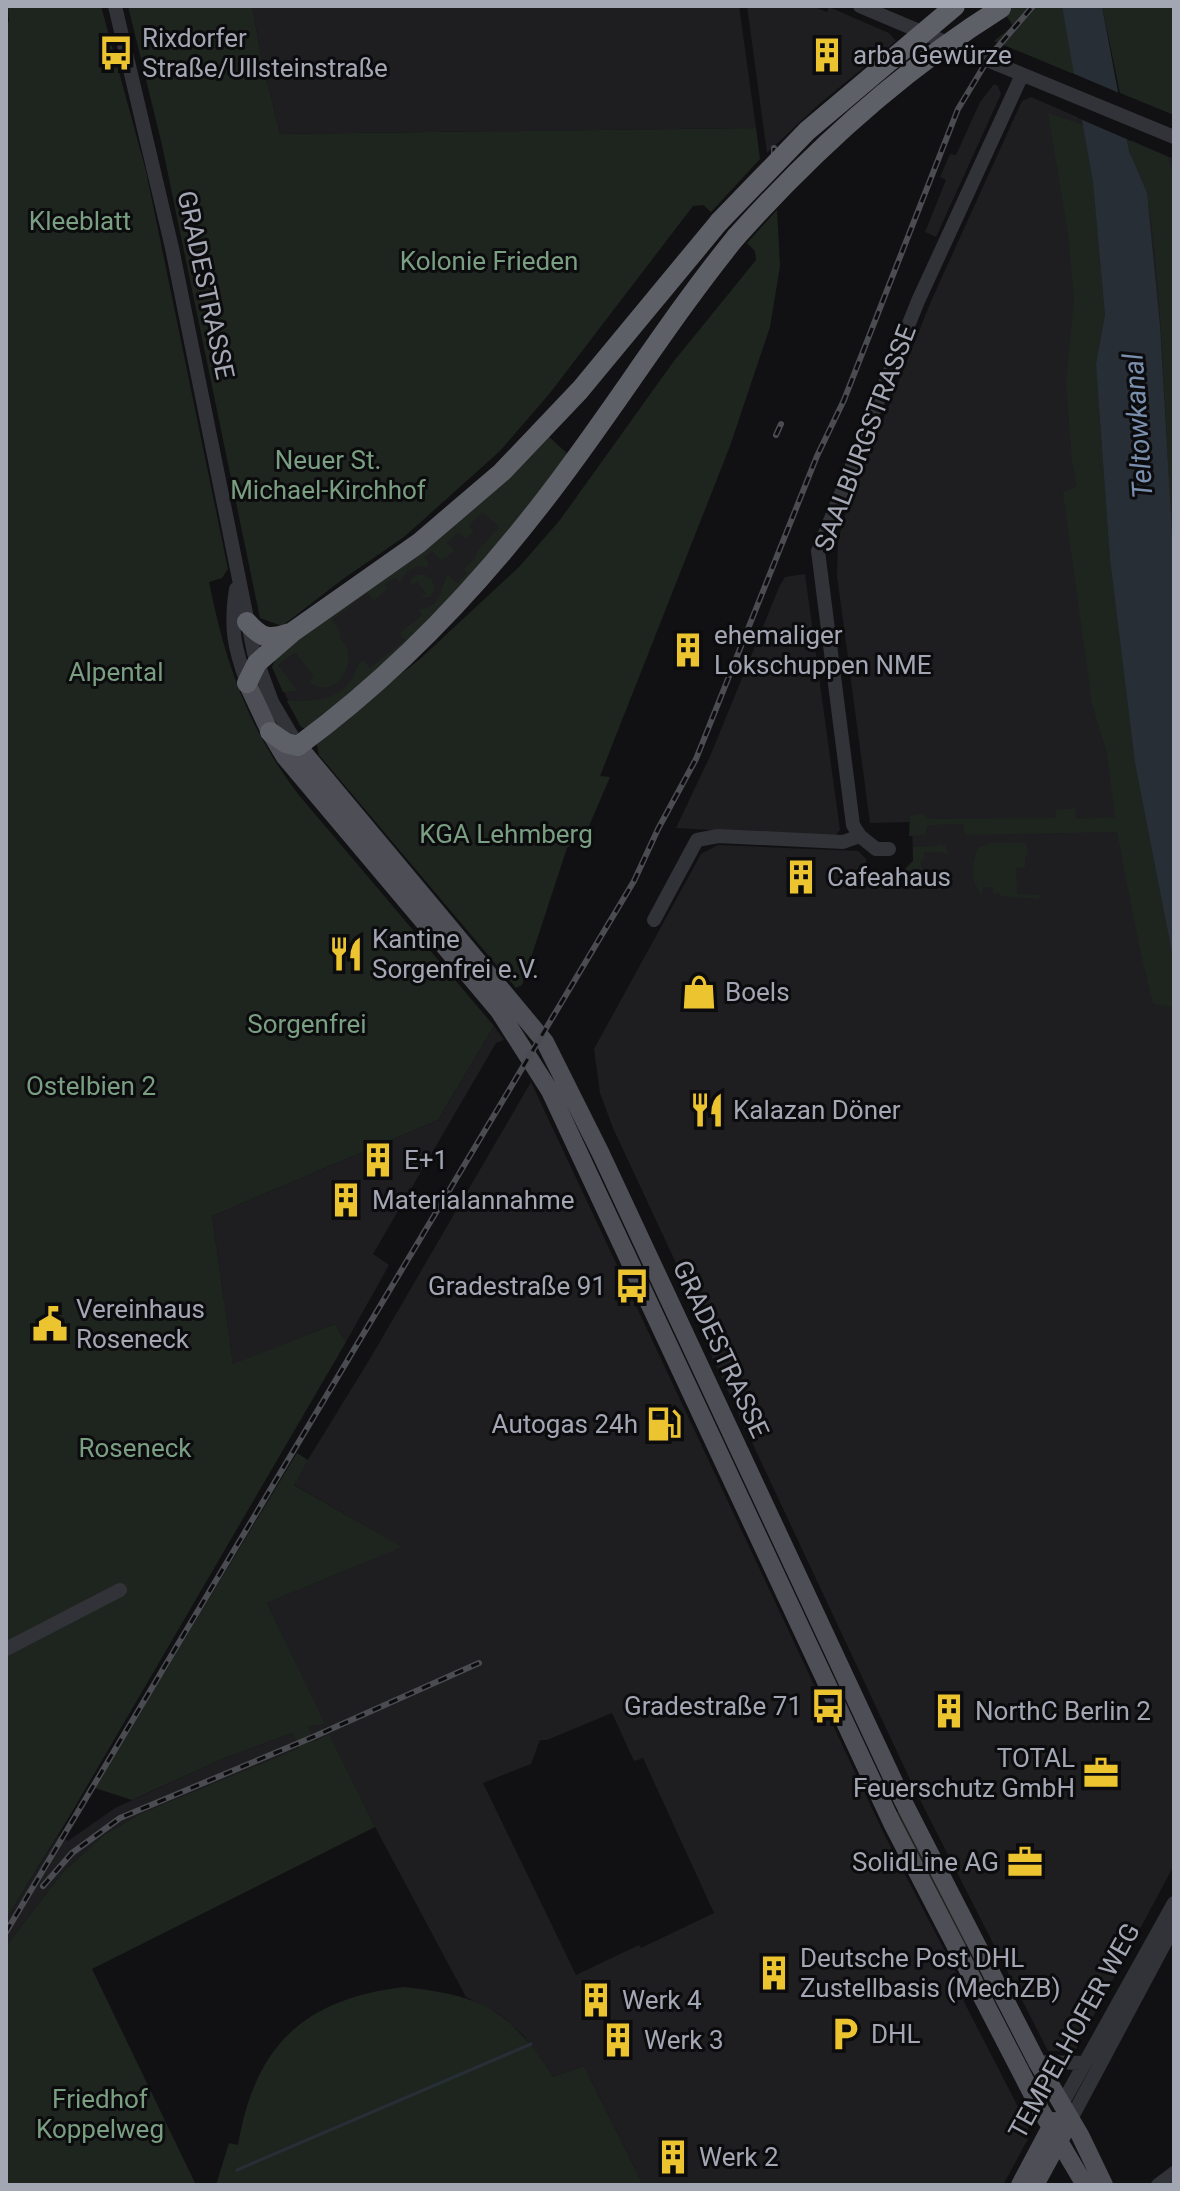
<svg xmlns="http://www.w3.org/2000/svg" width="1180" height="2191" viewBox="0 0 1180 2191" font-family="Roboto,sans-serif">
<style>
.built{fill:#1e1d20;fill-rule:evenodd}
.green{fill:#1e251f}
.water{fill:#282e36}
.pier{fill:#111113}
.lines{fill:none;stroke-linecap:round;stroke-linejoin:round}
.stream{stroke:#282e36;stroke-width:3}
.minor{stroke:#323338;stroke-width:14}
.major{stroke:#4e4f56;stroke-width:18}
.highway{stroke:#5e6068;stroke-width:20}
.rail-casing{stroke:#4b4c52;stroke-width:6}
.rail{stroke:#0c0c0e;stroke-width:3;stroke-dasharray:9;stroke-linecap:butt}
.minor-bridge{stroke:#323338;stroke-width:14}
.highway-bridge{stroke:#5e6068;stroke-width:20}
.labels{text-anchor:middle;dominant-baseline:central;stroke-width:6;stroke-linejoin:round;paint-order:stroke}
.poi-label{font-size:26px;fill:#a3a6b3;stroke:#0c0c0e;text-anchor:start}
.park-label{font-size:26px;fill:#7a9e81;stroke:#0c0c0e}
.street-label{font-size:26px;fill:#a3a6b3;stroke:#0c0c0e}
.water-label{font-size:28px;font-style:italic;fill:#7a8fae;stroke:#0c0c0e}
</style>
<rect width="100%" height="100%" fill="#111113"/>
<path class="built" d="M252,6H739L756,128L280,134L261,57Z
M747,6H812L827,12L829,7L889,33L896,41L818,105L767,153Z
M994,84L998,86L1001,94L936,237L925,232L946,180L940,177L950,154L956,155L980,102Z
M1031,97L1174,159V1865L1075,2051H1048L915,1790L704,1340L715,1337L704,1304L696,1306L613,1128L600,1093L594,1049L701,854L718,845L858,851L866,859V874H900L913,861L912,822L870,823L837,576L838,541L845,514L932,299L1022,101Z
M569,455L457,597L301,727L272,667L369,585Z
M805,574L840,830L834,837L676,828L711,754L780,585L785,577Z
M494,1026L504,1040L496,1043L373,1254L389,1265L346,1342L335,1324L233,1365L212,1216L438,1120Z
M531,1082L885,1836L961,1982L964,2002L1028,2126V2139L1003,2185H643L584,2066L553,2077L522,2034L499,2014L466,1997L375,1827L329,1735L315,1741L308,1727L324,1724L267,1603L401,1547L293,1484L371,1357ZM612,1713L634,1761L643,1758L714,1913L641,1948L639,1945L576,1975L483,1783L531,1764L540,1740H547Z
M292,1733L299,1748L142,1813L105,1834L63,1872L6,1946V1919L58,1836L68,1841L115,1808L220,1760Z"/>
<path class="green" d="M8,6H101L146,171L228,569L222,578L209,582C225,663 248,728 298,794L494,1026L438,1120L212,1216L233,1364L335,1324L346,1342L69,1817L6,1919V22H9Z
M128,6H252L261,57L280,134L756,128L760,159L711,212L703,205L693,206L550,393L500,451L404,537L343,579L282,626L260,618L162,145Z
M1000,6H1062L1076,75L994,41L1013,26Z
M1102,6H1174V115L1120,93Z
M1048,113L1084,125L1093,182L1105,315L1096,364L1110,559L1135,763L1174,963V1008L1153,1004L1139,945L1117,832L965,835L963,824L928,825L925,835L909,836L910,816L923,814L929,819L1056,818V810L1075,808L1076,819L1115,817L1107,753L1092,704L1063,492L1077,486L1072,461L1066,383L1074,298L1068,234Z
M1127,139L1168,157L1174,181V567C1166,451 1165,335 1151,220C1147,188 1132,168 1127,139Z
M777,210L780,266L770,327L730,446L600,776L610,777L586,833L567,848L522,985L516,988L319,755L316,741L420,659L519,567L560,520L674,361L756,260L755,251L747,243Z
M547,435L569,455L457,597L309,730L301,727L287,701C309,701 335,702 350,682C356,674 355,666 363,660L370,668L405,640L400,633L422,615L418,610C445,604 437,594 448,575L457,583L467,573L464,569L477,556L475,554L499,527L482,512L469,526L474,531L466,539L458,532L447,543L455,551L441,561L432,551L424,557L429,564L427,567C412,565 406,570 400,583L395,577L385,585L388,589L374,600L367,593L332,620L342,634L339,637C342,641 345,644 347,648C355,672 332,699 309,682L314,677L295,652L278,665L297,691L283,692L272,667L278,653Z
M415,575H426L432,580L435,589L430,597L420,598L426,593L417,582L411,586V580Z
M990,843H1026L1028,855H1025V867L1016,868L1017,894L1039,895V899L1001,896L999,893L993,895V888L983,887L982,895C970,884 971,862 978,848Z
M938,844L945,845L948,853L924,852V859L920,862L923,873H913L912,881L887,877V874H900L913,861V847L937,846Z
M297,1453L308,1460L294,1485L402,1547L267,1603L325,1724L308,1727L315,1741L329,1734L375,1827L92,1969L196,2185H6V1946L63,1872L105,1834L142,1813L299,1748L292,1733L220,1760L132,1800L95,1788Z
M901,1810L968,1941L965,1948L895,1813Z
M404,1987C483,1996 509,2009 553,2077L584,2066L643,2185H216L229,2143L238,2145C255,2045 304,1999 404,1987Z"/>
<path class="water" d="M1062,6H1102L1129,151L1147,193L1160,326L1174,567V963L1135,763L1110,559L1096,364L1105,315L1093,182Z"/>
<path class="pier" d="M1072,73L1124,95L1131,141L1078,118Z"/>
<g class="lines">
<path class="stream" d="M237,2170L531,2044"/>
<path class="minor" d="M115,6L172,248L254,653L272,702L298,746
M860,6L983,58
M997,64L1174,137
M236,589C230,627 234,647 247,683
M889,849H876L860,836L853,825L818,551L918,301L1022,75
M654,920L697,840L718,836L843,842L860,836
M6,1649L120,1590
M1037,2062L1084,2063
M1062,2104L1174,1903
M1071,2119L1174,1926
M1158,2185L1174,2173"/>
<path class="major" d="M247,683L270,732L285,757L499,1011L550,1091L892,1823L1040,2109L1085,2185
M298,746L545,1042L601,1154L903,1801L1037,2062L1080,2135L1104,2185
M1020,2185L1054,2121
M1035,2185L1064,2132"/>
<path class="highway" d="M247,622C262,639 269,640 290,633
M247,683L257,663L294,631L419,543L502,472L580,390L719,222
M270,732L286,743L298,746C392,677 472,594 543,502C610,416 667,322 736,237"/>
<g class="rail-casing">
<path id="rail" d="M774,148V153
M776,435L781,424
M43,1886L72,1853L120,1818L313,1737L479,1663
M6,1932L634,881L658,829L696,759L817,456L844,400L958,109L990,56L1033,6"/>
</g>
<use href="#rail" class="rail"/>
<path class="minor-bridge" d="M983,58L997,64"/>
<path class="highway-bridge" d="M719,222L807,131L955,6
M736,237C814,150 902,70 1001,8"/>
</g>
<defs>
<g id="bus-bare" transform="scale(2.76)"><path d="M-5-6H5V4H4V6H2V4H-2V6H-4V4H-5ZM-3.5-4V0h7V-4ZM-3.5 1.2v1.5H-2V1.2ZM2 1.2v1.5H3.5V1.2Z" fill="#ecc430" stroke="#0c0c0e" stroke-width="2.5" paint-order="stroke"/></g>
<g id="building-bare" transform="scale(2.76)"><path d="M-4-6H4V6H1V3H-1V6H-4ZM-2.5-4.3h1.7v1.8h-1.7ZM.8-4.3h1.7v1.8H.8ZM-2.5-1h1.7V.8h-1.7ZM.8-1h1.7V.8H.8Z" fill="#ecc430" stroke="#0c0c0e" stroke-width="2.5" paint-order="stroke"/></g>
<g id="restaurant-bare" transform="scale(2.76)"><path d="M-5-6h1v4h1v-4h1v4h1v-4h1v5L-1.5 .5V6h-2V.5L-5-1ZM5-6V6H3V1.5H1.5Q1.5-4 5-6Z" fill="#ecc430" stroke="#0c0c0e" stroke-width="2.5" paint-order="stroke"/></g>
<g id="shop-bare" transform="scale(2.76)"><path d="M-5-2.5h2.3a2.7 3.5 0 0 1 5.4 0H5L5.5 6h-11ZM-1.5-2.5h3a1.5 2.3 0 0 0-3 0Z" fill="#ecc430" stroke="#0c0c0e" stroke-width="2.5" paint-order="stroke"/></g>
<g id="civic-bare" transform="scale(2.76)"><path d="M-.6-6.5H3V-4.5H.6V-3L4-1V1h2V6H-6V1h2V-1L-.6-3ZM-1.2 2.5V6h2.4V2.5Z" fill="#ecc430" stroke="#0c0c0e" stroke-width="2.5" paint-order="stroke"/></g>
<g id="fuel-bare" transform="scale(2.76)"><path d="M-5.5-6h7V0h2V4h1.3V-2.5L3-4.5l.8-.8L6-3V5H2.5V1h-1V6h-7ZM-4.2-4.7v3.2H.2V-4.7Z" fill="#ecc430" stroke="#0c0c0e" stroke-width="2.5" paint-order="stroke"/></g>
<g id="office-bare" transform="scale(2.76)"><path d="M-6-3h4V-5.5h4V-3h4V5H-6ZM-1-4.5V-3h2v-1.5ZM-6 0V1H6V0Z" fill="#ecc430" stroke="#0c0c0e" stroke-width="2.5" paint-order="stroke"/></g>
<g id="parking-bare" transform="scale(2.76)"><path d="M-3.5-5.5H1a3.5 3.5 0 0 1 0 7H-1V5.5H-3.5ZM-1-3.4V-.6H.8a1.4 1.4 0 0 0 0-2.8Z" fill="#ecc430" stroke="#0c0c0e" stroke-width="2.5" paint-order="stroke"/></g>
</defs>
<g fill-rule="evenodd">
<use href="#bus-bare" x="116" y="53"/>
<use href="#building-bare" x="827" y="55"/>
<use href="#building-bare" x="688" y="650"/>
<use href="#building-bare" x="801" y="877"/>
<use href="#restaurant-bare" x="346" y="954"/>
<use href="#shop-bare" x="699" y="992"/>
<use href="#restaurant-bare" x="707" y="1110"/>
<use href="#building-bare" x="378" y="1160"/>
<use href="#building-bare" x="346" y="1200"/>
<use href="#bus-bare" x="632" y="1286"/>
<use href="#civic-bare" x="50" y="1324"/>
<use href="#fuel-bare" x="664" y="1424"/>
<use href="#bus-bare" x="828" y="1706"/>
<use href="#building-bare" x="949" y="1711"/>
<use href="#office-bare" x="1101" y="1773"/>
<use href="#office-bare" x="1025" y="1862"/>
<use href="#building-bare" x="774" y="1973"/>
<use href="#building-bare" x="596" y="2000"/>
<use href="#parking-bare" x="845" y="2034"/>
<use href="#building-bare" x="618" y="2040"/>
<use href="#building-bare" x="673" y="2157"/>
</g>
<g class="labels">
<g class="poi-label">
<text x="142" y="38">Rixdorfer<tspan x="142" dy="30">Straße/Ullsteinstraße</tspan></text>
<text x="853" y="55">arba Gewürze</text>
<text x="714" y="635">ehemaliger<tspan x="714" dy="30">Lokschuppen NME</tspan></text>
<text x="827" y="877">Cafeahaus</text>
<text x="372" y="939">Kantine<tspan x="372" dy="30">Sorgenfrei e.V.</tspan></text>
<text x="725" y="992">Boels</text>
<text x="733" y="1110">Kalazan Döner</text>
<text x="404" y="1160">E+1</text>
<text x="372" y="1200">Materialannahme</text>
<text x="606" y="1286" text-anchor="end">Gradestraße 91</text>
<text x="76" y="1309">Vereinhaus<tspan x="76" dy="30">Roseneck</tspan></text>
<text x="638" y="1424" text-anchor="end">Autogas 24h</text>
<text x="802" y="1706" text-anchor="end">Gradestraße 71</text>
<text x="975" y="1711">NorthC Berlin 2</text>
<text x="1075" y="1758" text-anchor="end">TOTAL<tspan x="1075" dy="30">Feuerschutz GmbH</tspan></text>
<text x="999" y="1862" text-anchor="end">SolidLine AG</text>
<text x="800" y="1958">Deutsche Post DHL<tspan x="800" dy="30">Zustellbasis (MechZB)</tspan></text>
<text x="622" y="2000">Werk 4</text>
<text x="871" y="2034">DHL</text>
<text x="644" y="2040">Werk 3</text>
<text x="699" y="2157">Werk 2</text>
</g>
<g class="park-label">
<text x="80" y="221">Kleeblatt</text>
<text x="489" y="261">Kolonie Frieden</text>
<text x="328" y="460">Neuer St.<tspan x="328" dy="30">Michael-Kirchhof</tspan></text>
<text x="116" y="672">Alpental</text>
<text x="506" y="834">KGA Lehmberg</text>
<text x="307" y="1024">Sorgenfrei</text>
<text x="91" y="1086">Ostelbien 2</text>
<text x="135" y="1448">Roseneck</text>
<text x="100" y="2099">Friedhof<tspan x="100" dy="30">Koppelweg</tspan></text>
</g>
<g class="street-label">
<text transform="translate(206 285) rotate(78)">GRADESTRASSE</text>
<text transform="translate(865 438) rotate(-69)">SAALBURGSTRASSE</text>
<text transform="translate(721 1349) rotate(65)">GRADESTRASSE</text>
<text transform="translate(1074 2031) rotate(-61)">TEMPELHOFER WEG</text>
</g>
<g class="water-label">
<text transform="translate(1138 426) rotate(-94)">Teltowkanal</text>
</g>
</g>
<rect width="1180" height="2191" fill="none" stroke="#a3a6b3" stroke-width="16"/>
</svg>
